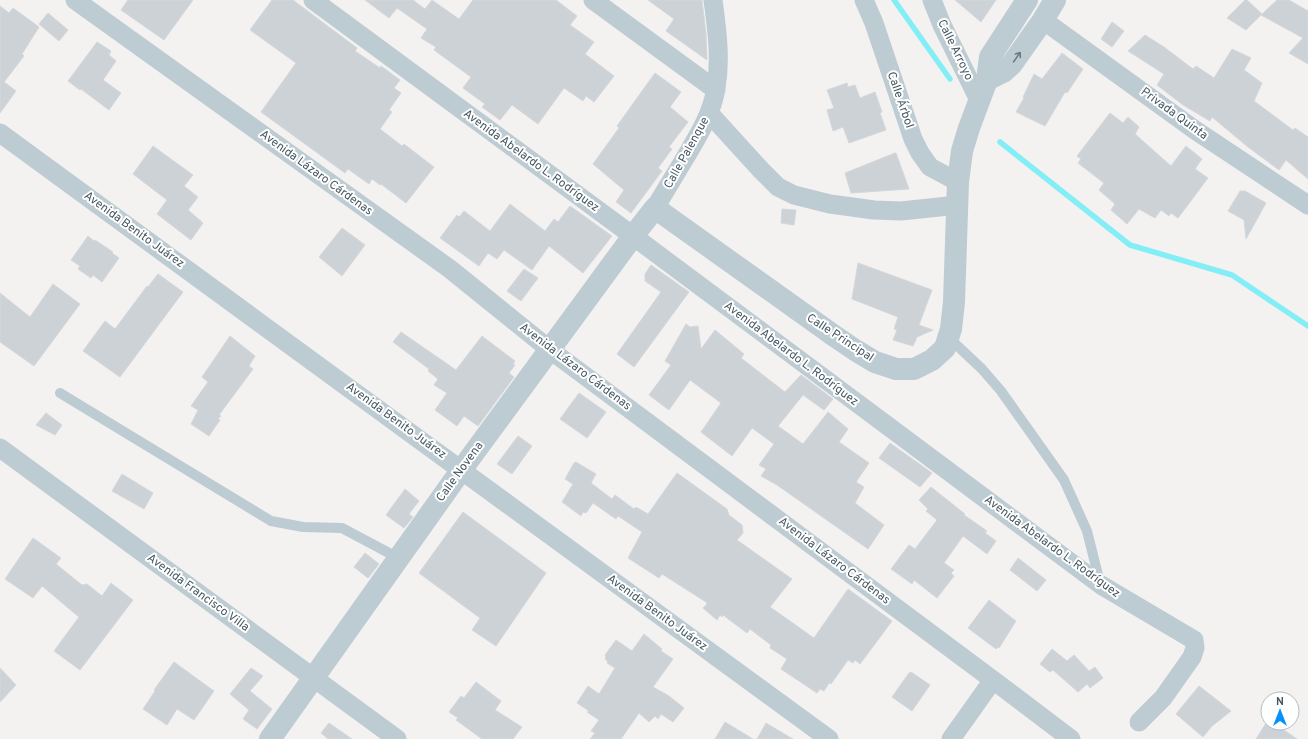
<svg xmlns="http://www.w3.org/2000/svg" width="1308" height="739" viewBox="0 0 1308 739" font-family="Overpass,sans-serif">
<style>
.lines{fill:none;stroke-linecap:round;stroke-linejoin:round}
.stream{stroke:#84eef6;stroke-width:5.5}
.building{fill:#ccd2d6;stroke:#d4d8dd}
.service{stroke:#bdcbd2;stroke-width:10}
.minor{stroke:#bdcbd2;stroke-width:19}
.tertiary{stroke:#bdcbd2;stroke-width:22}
.oneway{stroke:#6a7a83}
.labels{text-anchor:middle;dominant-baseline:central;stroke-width:4;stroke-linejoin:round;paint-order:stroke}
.street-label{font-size:12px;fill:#465861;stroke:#fff}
</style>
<rect width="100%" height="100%" fill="#f4f1f1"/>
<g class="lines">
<path class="stream" d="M894,0L950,79
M1000,142L1130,245L1232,275L1308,326"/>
</g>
<path class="building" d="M128,0H193L164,40L121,10Z
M272,0H293L357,48L355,51L380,68L381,66L400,80L394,88L401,93L389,110L392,112L380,129L402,146L404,144L434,167L406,203L381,184L380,185L372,179L369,184L348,169L345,173L261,112L296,63L250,30Z
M365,0H413L425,9L432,0L459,19L473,0H556L577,16L570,25L594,42L585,54L614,76L594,102L586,96L583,101L564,88L538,124L512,105L500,120L482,107L485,104L463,88L471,77L434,50L436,47L421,38L427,29L397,8L389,18Z
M648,0H702L706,34L707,60L666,31L674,19Z
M955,0H996L981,22Z
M1245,0H1247L1262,14L1246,30L1227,18Z
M1277,0H1289L1308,11V64L1289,53L1303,38L1261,15Z
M0,6L9,13L13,8L39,27L22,54L24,56L4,82L16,91L0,113Z
M48,13L68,30L59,41L39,24Z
M1112,22L1124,31L1112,47L1101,39Z
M1145,35L1164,47L1193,69L1196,66L1214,78L1232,49L1251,58L1244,70L1262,83L1254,101L1293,130L1295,128L1308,137V179L1286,160L1279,170L1248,147L1212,117L1210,121L1183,105L1157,85L1164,74L1128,51Z
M97,42L111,51L109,55L116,61L103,80L121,93L109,110L81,89L80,90L68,81Z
M1062,53L1083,69L1067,93L1065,92L1045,126L1016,112L1024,98L1023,97L1034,74L1042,79Z
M655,73L681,92L670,107L688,122L669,147L672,149L658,168L662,171L631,213L616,202L624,190L593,164L619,128L617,126Z
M847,83L848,87L855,85L860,98L875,92L882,112L880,113L886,130L849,143L843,127L833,131L827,110L834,108L827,90Z
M1110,113L1123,123L1128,117L1139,127L1135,134L1171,166L1186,146L1202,159L1195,169L1208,178L1178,218L1171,213L1169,216L1161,210L1155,218L1139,209L1127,224L1111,210L1115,204L1099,190L1104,183L1078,163L1081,159L1077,156Z
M153,146L193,175L184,186L198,197L188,210L203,223L191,240L157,214L167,200L133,174Z
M895,153H896L909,189L851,193L845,173Z
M1240,191H1245L1266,203L1246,239L1244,220L1228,211Z
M510,204L545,231L554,219L558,222L570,206L612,236L583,273L549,246L532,270L504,250L497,259L488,253L479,266L440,238L457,215L459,217L464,211L490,231Z
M782,209L796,210L794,225L781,223Z
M342,228L365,245L342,276L319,257Z
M88,236L94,241L95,240L113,252L112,253L119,258L102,282L93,275L91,278L78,269L80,266L71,260Z
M858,263L932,290L919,325L933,330L917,337L913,346L893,340L897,330L894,329L898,317L852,299Z
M651,265L689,292L634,367L617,354L661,292L645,281V274Z
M524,269L538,278L521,301L507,291Z
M158,274L183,292L120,377L83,351L105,321L115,329L147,286L148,287Z
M53,284L80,304L34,366L0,342V293L30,317Z
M686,324L690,327L698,326L701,349L715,330L744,354L741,358L785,392L801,375L833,399L824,410L803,395L778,426L803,444L828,412L848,429L839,442L869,463L856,482L864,487L855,503L884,525L868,549L777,485L761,476L766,469L759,465L774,444L752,428L732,456L701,432L721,403L690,380L669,410L649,395L671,365L665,361Z
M401,332L456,370L482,336L515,361L513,364L515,365L509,373L514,377L478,426L464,416L457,426L435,410L447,393L434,385L438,379L428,371L429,369L393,342Z
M230,336L255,356L249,366L253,369L219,415L221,416L218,419L220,420L209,436L191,424L198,410L191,406L208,382L202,377Z
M579,393L606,412L587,438L560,419Z
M46,413L62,425L55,435L36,425Z
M518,436L532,446L512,474L497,464Z
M890,443L932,473L920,487L879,458Z
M576,462L596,474L591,483L612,499L615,495L634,509L636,507L648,514L677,473L727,509L729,515L742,525L743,533L737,540L792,579L770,607L814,638L848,589L892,621L860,664L855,660L853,663L848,660L831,684L829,683L824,691L820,689L817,693L781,669L787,659L770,648L771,645L750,629L747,633L723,615L722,617L720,615L717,620L703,608L707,604L706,602L662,574L659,578L628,558L642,532L618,516L616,519L593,503L586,513L583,512L581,516L562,502L573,484L565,479L574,463Z
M122,474L153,493L144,509L112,491Z
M931,487L965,514L964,515L987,531L985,533L996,541L987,554L963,536L944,563L954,570L951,573L954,576L937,598L914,580L912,584L891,569L909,545L915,549L937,520L926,511L928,509L919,500Z
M405,489L419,501L409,514L413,517L404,528L386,515Z
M463,512L546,573L496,646L472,630L480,618L419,573Z
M33,538L61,558L56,564L82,585L87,584L102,596L111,583L133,600L80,670L54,651L79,617L42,586L33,598L5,579Z
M365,553L379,564L368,578L354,567Z
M1018,558L1046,580L1037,591L1010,570Z
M989,600L1016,621L999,648L998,647L996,649L968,628Z
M644,634L662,649L661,651L673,659L653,687L669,696L684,708L673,722L661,714L658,719L655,716L649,722L639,713L621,739H590L595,733L591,731L599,720L587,712L589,711L577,703L588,686L599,694L615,668L607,663L608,662L605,659L606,657L605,655L616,640L632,651Z
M1052,649L1067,661L1074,655L1089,671L1095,667L1103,678L1090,688L1087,684L1078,692L1053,670L1050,672L1040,664Z
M174,662L214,691L194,720L177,709L167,725L143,709L155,691L154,690Z
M0,668L16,685L0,702Z
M251,668L263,676L250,691L272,709L257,729L243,719L249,710L230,694Z
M911,672L930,685L912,711L892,697L909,673Z
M476,682L501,701L495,710L522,727L513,739H482L456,720L458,718L449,712L461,696L464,698Z
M1199,686L1231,711L1212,726L1203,737L1176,714Z
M1268,720V723H1274L1297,739H1256Z
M725,722L753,739H715Z
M329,723L352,739H328L321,733Z
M766,723L793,739H757Z"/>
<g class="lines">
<path class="service" d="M948,337L982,369L1001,391L1064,480L1087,531L1100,583
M60,393L271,521L303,527L342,528L389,553L397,560"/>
<path class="minor" d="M75,0L450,269L549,349L993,680L1071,739
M313,0L633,236L1101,585L1194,640L1195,648L1192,657L1163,698L1139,722
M593,0L716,90
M864,0L874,23L913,139L920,153L930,167L958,182
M932,0L942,25L979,100
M1043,20L1195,130L1308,205
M709,113L761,170L778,187L794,195L830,204L874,210L901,211L958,205
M0,133L829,739
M655,208C665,191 675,175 685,158C698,136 712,114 716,88C721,59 717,30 713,0
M0,448L397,739
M951,739L993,680"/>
<path class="tertiary" d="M987,80L1003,72L1012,64L1043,20L1055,0
M270,739L462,469L633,236L655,208L833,335L855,350L875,362L896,369H914L932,360L945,348L951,329L954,302L958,182L962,151L969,128L987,80L990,57L1027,0"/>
</g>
<defs><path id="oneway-shaft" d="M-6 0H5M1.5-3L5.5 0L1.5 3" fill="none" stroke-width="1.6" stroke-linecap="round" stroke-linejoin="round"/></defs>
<use class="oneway" href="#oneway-shaft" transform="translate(1017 57) rotate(-55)"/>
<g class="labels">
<g class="street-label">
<text transform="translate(955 50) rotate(64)">Calle Arroyo</text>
<text transform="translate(900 100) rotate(71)">Calle Árbol</text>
<text transform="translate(1174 114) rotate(36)">Privada Quinta</text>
<text transform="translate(687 153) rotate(-61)">Calle Palenque</text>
<text transform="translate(531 161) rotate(36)">Avenida Abelardo L. Rodríguez</text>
<text transform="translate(316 173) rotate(36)">Avenida Lázaro Cárdenas</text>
<text transform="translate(134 230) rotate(36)">Avenida Benito Juárez</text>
<text transform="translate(840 338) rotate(33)">Calle Principal</text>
<text transform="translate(791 354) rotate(37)">Avenida Abelardo L. Rodríguez</text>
<text transform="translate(575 367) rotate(37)">Avenida Lázaro Cárdenas</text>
<text transform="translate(396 421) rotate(36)">Avenida Benito Juárez</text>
<text transform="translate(460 472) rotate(-54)">Calle Novena</text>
<text transform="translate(1052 547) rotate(36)">Avenida Abelardo L. Rodríguez</text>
<text transform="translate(834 561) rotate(37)">Avenida Lázaro Cárdenas</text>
<text transform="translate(198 593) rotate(36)">Avenida Francisco Villa</text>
<text transform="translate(657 613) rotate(36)">Avenida Benito Juárez</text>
</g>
</g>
<g transform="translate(1280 711)"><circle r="19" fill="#ffffff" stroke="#b5bcc0"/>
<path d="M0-3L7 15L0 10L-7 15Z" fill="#0591fa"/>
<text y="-6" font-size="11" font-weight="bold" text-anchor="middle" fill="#465861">N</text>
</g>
</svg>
